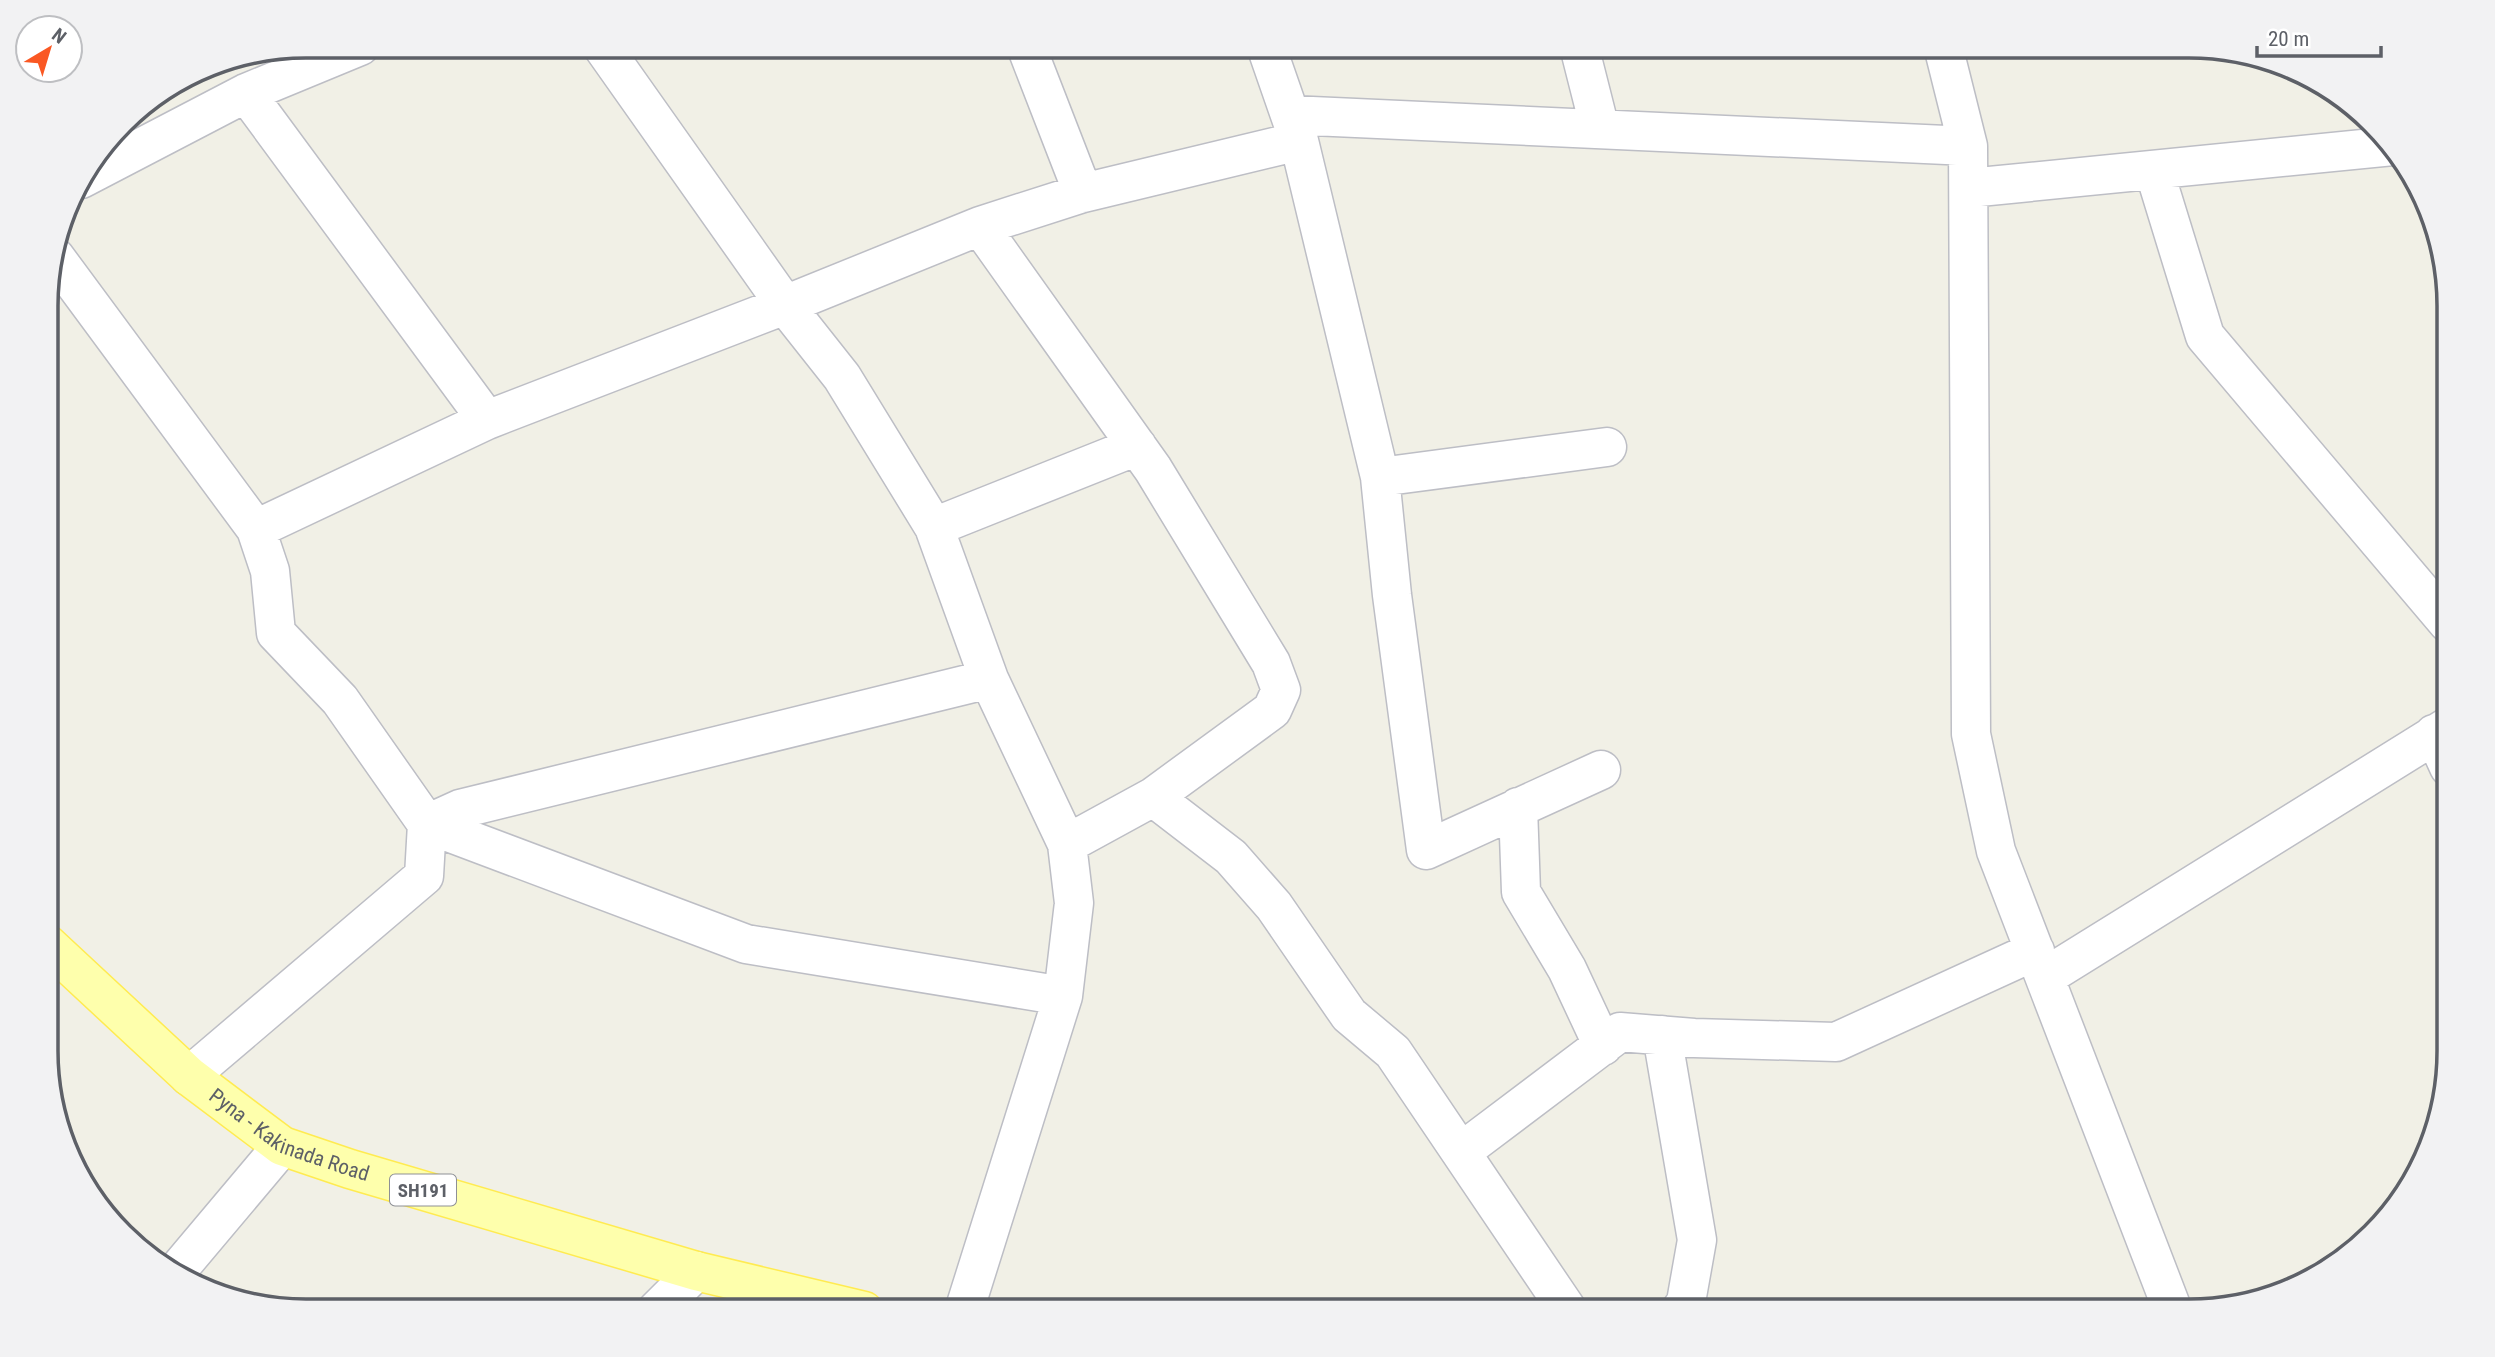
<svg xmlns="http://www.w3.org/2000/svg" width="2495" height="1357" viewBox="0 0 2495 1357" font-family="'Roboto Condensed',sans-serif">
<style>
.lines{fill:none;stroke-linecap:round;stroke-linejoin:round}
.minor-casing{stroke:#bdbec5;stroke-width:41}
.primary-casing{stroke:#ffeb51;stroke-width:41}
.minor{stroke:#fff;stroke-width:38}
.primary{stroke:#feffac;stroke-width:38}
.labels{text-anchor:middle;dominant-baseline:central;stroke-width:7;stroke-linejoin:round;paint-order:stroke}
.shield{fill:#fff;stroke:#8e9095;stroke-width:2}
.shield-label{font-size:19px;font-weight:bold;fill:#5d6067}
.street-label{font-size:21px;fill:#5d6067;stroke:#fff}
.rim{fill:none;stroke:#5d6067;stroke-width:3.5}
</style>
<rect width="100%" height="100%" fill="#f1f0e6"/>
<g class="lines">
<g class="minor-casing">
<path id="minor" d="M1026,46L1083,193
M1579,46L1600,129
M246,93L487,420L256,529
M1290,115L1968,146L1943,46
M1299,141L1380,477L1392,595L1426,850L1601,770
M1968,146L1971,734L1996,851L2173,1311
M2154,170L2205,336L2448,623
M81,179L246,93L360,46
M1969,188L2393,146
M980,226L1153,469L1271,663L1281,690L1272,710L1153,797L1067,844
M55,257L256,529L270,571L276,633L340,700L427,824L460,809L989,679
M487,420L785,305L980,226L1083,193L1299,141L1266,46
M1380,477L1607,447
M934,527L1137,446
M2434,734L2449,767
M1153,797L1231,857L1274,906L1349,1015L1393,1052L1568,1311
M1518,807L1521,892L1567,969L1603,1046
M2045,977L2449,726
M1662,1035L1697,1240L1686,1302L1680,1311
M189,1076L424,876L427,824L746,944L1063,996L1074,903L1067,844L989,679L934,527L842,377L785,305L602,46
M1461,1152L1620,1032L1694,1038L1836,1042L2035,951
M176,1272L282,1146
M656,1311L696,1271
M964,1311L1063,996"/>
</g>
<g class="primary-casing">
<g id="primary">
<path id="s1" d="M47,944L189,1076L282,1146L350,1169L696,1271L864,1311"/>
</g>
</g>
<use href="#minor" class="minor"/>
<use href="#primary" class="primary"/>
</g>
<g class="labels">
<rect class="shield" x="390" y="1174.5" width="66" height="31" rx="5"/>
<g class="shield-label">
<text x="423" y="1190">SH191</text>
</g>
<g class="street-label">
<text stroke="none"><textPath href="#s1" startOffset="312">Pyna - Kakinada Road</textPath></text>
</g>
</g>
<path d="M0 0H2495V1357H0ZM306 58H2189A248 248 0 0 1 2437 306V1051A248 248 0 0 1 2189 1299H306A248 248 0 0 1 58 1051V306A248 248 0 0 1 306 58Z" fill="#f2f2f3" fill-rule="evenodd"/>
<path class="rim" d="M306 58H2189A248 248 0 0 1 2437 306V1051A248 248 0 0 1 2189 1299H306A248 248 0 0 1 58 1051V306A248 248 0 0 1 306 58Z"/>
<g transform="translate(49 49) rotate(38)"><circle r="33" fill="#ffffff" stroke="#bebfc2" stroke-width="2"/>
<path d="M0-5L12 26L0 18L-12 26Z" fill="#fa5823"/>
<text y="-10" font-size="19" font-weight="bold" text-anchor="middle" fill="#5d6067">N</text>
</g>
<path d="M2257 46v10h124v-10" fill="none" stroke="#5d6067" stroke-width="3.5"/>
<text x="2268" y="46" font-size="21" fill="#5d6067" stroke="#ffffff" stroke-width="5" paint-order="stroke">20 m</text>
</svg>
